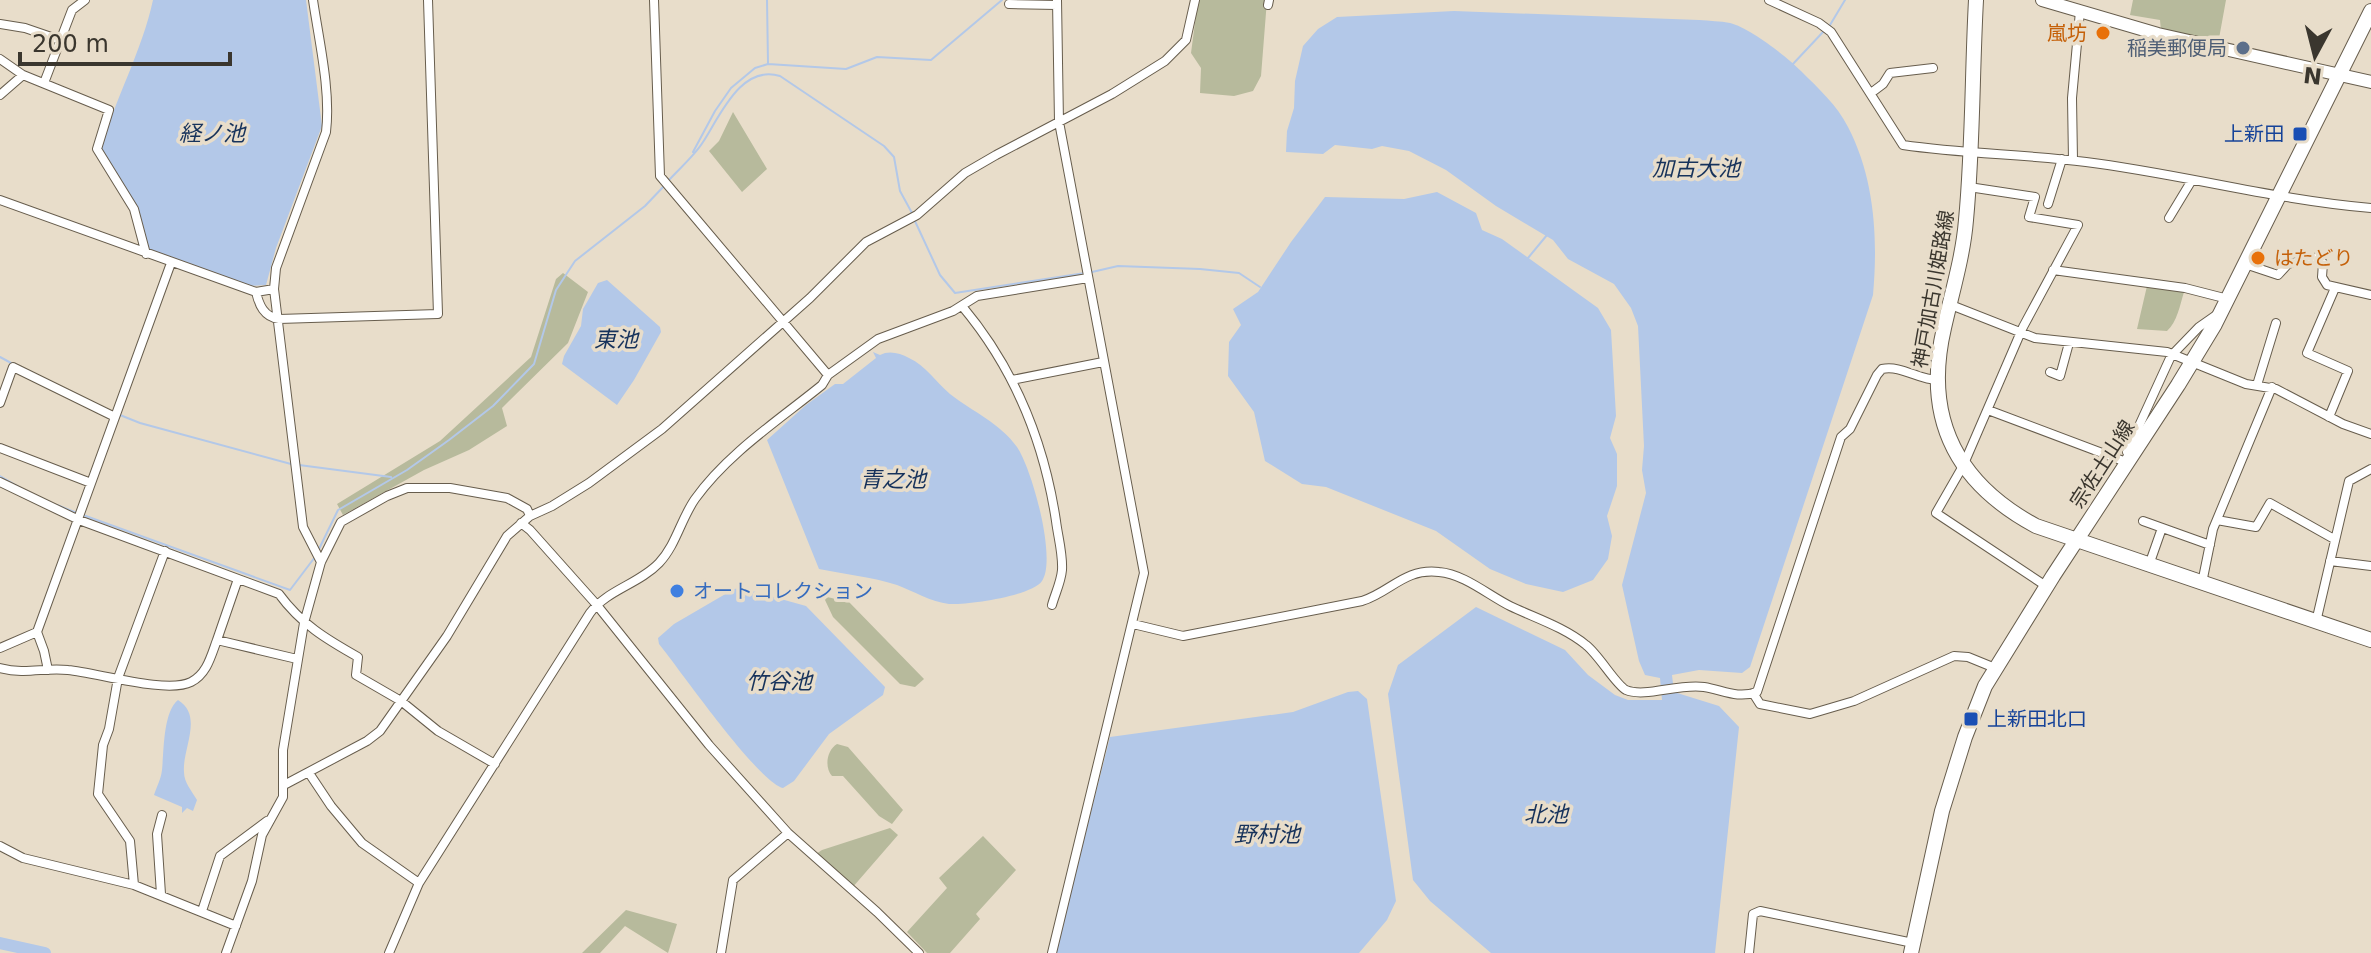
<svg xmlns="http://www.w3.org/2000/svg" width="2371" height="953" viewBox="0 0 2371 953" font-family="'DejaVu Sans','Noto Sans JP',sans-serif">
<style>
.green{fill:#b7ba9c}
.water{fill:#b3c8e8}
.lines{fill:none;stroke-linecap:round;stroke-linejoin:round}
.stream{stroke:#b3c8e8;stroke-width:2}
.river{stroke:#b3c8e8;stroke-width:12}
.minor-casing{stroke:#675d4d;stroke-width:10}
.secondary-casing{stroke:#675d4d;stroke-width:14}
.primary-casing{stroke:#675d4d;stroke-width:16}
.minor{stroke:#fff;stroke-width:8}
.secondary{stroke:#fff;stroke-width:12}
.primary{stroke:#fff;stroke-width:14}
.food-dot{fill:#e8710a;stroke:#e8ddca;stroke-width:3}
.service-dot{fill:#5c6f8a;stroke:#e8ddca;stroke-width:3}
.transit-dot{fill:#1a4fb4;stroke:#e8ddca;stroke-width:3}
.shop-dot{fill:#3f7fe0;stroke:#e8ddca;stroke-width:3}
.labels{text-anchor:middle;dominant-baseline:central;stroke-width:7;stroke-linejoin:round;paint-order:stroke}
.food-label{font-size:20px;fill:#c56008;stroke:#e8ddca;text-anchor:end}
.service-label{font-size:20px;fill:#4e5e75;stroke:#e8ddca;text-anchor:end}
.transit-label{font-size:20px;fill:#164399;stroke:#e8ddca;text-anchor:end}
.street-label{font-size:20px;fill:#3a362e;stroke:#e8ddca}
.shop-label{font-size:20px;fill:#366cbe;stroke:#e8ddca;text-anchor:start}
.water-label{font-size:22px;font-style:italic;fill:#16325b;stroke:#e8ddca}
</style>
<rect width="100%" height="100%" fill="#e8ddca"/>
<path class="green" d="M1198,0H1267L1261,76L1253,91L1234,96L1200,93L1201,68L1191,53Z
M2133,0H2226L2218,44L2161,31L2160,20L2130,15Z
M733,112L767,169L742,192L709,151L719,141Z
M563,273L588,292L568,343L502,408L507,426L469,450L424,470L343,515L337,504L440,441L531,357L556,279Z
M2147,286L2184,292C2180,305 2177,322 2167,331L2137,329Z
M827,597L849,602L924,679L915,687L900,684L833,617L825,600Z
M837,744L848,747L903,810L892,824L879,816L843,776H832C824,767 827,750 837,744Z
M890,828L898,835L852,888L816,854L822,850Z
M983,836L1016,870L976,914L980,919L950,953H927L907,932L947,888L939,878Z
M626,910L677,924L668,953L625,926L600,953H582Z"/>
<path class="water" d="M153,0H306L322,126L276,248L266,285L249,286L150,251L138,212L101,149C115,99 142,51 153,0Z
M1454,11L1699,20C1710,21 1720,21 1730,23C1750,28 1786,56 1801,71C1818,88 1837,105 1848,127C1875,179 1878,239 1873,295L1750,667L1742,673L1699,670L1672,675L1674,692L1719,706L1739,727L1715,953H1491L1430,901L1413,880L1388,694L1398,665L1476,607L1565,650L1588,675L1615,695L1628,700H1662L1660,678L1645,675L1639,661L1622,585L1646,493L1642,470L1644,446L1638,326L1631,308L1614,284L1568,259L1553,240L1496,206L1446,170L1409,151L1382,146L1372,149L1335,145L1323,154L1286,152L1287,131L1294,108L1295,81L1303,46L1318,29L1337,17Z
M1437,192L1476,213L1482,230L1502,239L1598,308L1611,330L1616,416L1610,438L1617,454V486L1607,516L1612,536L1608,559L1593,580L1563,592L1526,584L1490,569L1436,531L1326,487L1302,484L1265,461L1254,412L1228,376L1229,342L1241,325L1233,309L1258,292L1291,242L1325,197L1404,199Z
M607,280L660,327L661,332L634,380L617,405L562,364L564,356L581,326L583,309L598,283Z
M873,352L880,355C889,350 900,353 909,358C926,366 936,382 950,394C973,412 1000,423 1017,447C1032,469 1057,559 1042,581C1032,596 967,605 949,604C931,602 913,591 897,585C872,577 844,574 819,569L767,440L806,405L835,384H843L876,358Z
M741,588L806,606L885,687L883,695L829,734L794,781L783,788C758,782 681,671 659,644L658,638L674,624L734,589Z
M1358,691L1367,699L1396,901L1387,920L1359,953H1055L1110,737L1293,712L1348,692Z
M178,700C204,716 182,749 184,772C184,783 192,791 197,800L193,811L187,808L182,813V807L154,795C157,786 161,779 162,770C164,751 163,712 178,700Z"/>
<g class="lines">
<path class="stream" d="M767,0L768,63
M1830,25L1845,0
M1792,65L1823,32
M693,152L715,111L731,88L755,68L768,64L846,69L877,57L931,60L1002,0
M669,180C680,168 695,155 703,142C720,116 741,64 780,76L884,146L894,157L900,191L912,213
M914,219L940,275L955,293L1085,273
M1528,258L1547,235
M1092,272L1118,266L1200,269L1239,273L1260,287
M0,357L13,364
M120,415L140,423L291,464
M299,465L391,477
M0,476L19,487
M57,505L77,513
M83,515L290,590L315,557
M318,551L338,510L407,470L449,440L493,406L534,364L556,290L575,261L645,206L665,185"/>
<path class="river" d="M0,943L45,953"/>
<g class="minor-casing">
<path id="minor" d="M313,0C319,41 331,91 326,132L276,268L274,289L303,527L321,562
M654,0L660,176L828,375
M1769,0L1819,23L1831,32L1903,145C1964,154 2025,154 2086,162C2182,174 2275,200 2371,208
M1009,4L1057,5
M1268,5L1269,0
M0,24L25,28L60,40
M0,59L23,75
M44,83L72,10L85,0
M1871,93L1883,84L1890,73L1933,68
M0,95L23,75L109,110L97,149L134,209L146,254
M2073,160L2072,98L2080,11
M1969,187L2035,197L2029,217L2078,225L2023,327L1963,466L1936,513L2046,586
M0,200L256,292L274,289
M2048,204L2062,159
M2169,218L2192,180
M2245,264L2278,275L2288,264L2318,257L2323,263L2322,277L2327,285L2371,295
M2053,270L2185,288L2228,299
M256,292C259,305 264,317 279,319L438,314L428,0
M1951,305L2035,338L2167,352L2246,384L2276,389L2343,424L2371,434
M962,306C1014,368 1044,441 1056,521C1058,537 1063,554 1062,570C1061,582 1055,594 1052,605
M2050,372L2060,376L2069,343
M1012,380L1103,362
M2257,385L2276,323
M0,403L13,367L115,417
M1988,410L2126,462
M2329,417L2348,371L2307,353L2335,288
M0,448L91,483
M2127,452L2171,356L2199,327L2219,313
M0,482L79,520L279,594C301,624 326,639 358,657L356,675L401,701L438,731L495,764
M2217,520L2256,527L2270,503L2334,539
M2143,521L2210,545
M521,523L530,530L596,604L709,745L788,833L877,912L919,953
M2330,561L2371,566
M2149,565L2162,528
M2202,583L2213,529L2272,387
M2316,622L2349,481L2371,469
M1133,624L1183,636L1362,601C1391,592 1404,568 1439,572C1464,574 1488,595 1510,606C1535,618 1564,627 1586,645C1599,655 1616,685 1626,690C1645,698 1679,683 1704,687C1723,690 1737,699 1757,692L1841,437L1850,429L1877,375L1882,369C1902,365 1918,380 1938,380
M37,632L44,651L48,670
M217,640L238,579
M0,648L37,632L171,263
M0,668C27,675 44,667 68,670C98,673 167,694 191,682C207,674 211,656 217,640L297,659
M1753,693L1760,704L1810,714L1854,701L1954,656L1968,657L1995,668
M309,773L331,806L362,843L419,883
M284,785L367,741L380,731L447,636L507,536L530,516L552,506L589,483L662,429L810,298L866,242L917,215L965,173L996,155L1112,94L1165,61L1186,40L1195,0
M0,846L23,858L134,885L236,926
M134,885L130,841L98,794L103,745L109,729L118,678L165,551
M161,894L157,834L162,815
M202,911L220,856L267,821
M226,953L252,881L262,835L283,797V750L304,623L321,562L341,522L387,496L407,488H450L507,498L527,509L530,516
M389,953L419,883L590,613C607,590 639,584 659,563C676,545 681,519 695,499C728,453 779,420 822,385L828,375L878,339L953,311L977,296L1088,278
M721,953L733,880L788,833
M1052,953L1144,573L1059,122L1057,0
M1749,953L1753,914L1760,911L1913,943"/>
</g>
<g class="secondary-casing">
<path id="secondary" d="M2042,0L2158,34L2371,82"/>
</g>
<g class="primary-casing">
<path id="primary" d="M1976,0C1972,73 1973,147 1966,220C1963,257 1952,292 1944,328C1923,418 1956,483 2036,526L2371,640
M1911,953L1942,811L1965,737L1985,686L2053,576L2178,385L2215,324L2371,11"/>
</g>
<use href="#minor" class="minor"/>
<use href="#secondary" class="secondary"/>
<use href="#primary" class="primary"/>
</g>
<g class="food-dot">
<circle cx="2103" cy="33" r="8"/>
<circle cx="2258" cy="258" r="8"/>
</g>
<circle class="service-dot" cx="2243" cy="48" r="8"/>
<g class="transit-dot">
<rect x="2292" y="126" width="16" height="16" rx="4"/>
<rect x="1963" y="711" width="16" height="16" rx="4"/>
</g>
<circle class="shop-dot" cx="677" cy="591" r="8"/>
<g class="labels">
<g class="food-label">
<text x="2087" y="33">嵐坊</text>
<text x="2274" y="258" text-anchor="start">はたどり</text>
</g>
<g class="service-label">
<text x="2227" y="48">稲美郵便局</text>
</g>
<g class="transit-label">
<text x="2284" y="134">上新田</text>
<text x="1987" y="719" text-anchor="start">上新田北口</text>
</g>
<g class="street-label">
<text transform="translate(1933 289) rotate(-80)">神戸加古川姫路線</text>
<text transform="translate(2102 464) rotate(-57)">宗佐土山線</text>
</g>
<g class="shop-label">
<text x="693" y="591">オートコレクション</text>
</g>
<g class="water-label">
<text x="212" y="133">経ノ池</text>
<text x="1696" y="168">加古大池</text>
<text x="616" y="339">東池</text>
<text x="893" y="479">青之池</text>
<text x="779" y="681">竹谷池</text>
<text x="1546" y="814">北池</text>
<text x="1267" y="834">野村池</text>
</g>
</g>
<g transform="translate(2315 56) rotate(187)" stroke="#e8ddca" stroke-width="6" paint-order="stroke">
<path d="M0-6L14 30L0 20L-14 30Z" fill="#3a362e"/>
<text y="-12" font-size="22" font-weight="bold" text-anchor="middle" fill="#3a362e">N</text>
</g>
<path d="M20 52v12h210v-12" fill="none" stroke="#3a362e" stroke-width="4"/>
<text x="32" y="52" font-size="24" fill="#3a362e" stroke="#e8ddca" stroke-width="6" paint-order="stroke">200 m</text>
</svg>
